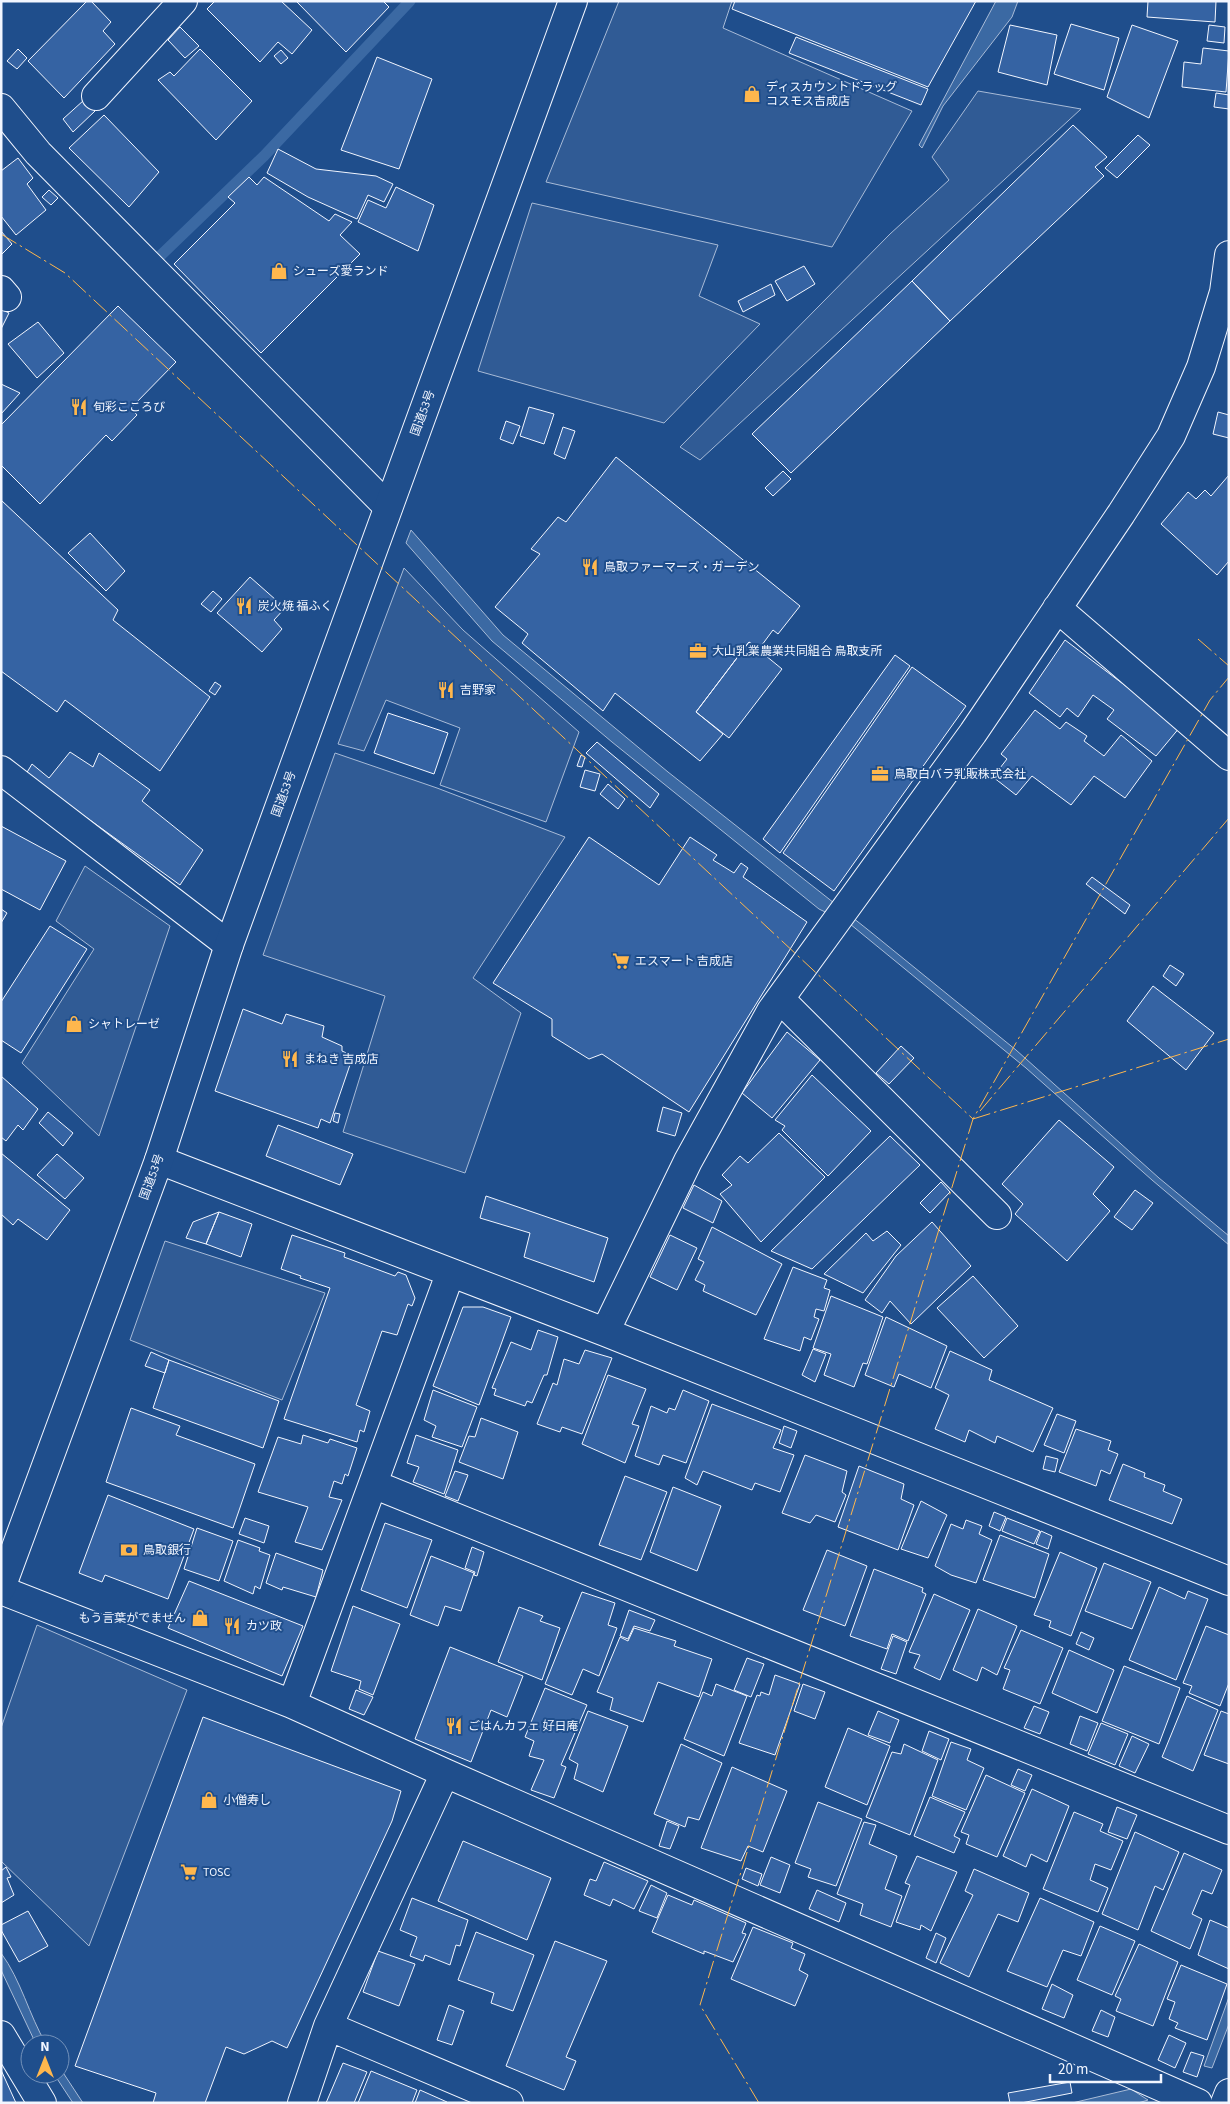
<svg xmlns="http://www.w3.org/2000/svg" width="1230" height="2104" viewBox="0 0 1230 2104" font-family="'Source Sans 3','Noto Sans JP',sans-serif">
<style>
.parking{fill:#305b95;stroke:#a8bbd7}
.water{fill:#3b69a3;stroke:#a8bbd7}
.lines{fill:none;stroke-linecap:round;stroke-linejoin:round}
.stream{stroke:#3b69a3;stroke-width:11}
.building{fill:#3563a3;stroke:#f2f6ff}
.minor-casing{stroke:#f2f6ff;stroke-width:30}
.trunk-casing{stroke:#f2f6ff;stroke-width:30}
.minor{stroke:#1f4e8c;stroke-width:28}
.trunk{stroke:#1f4e8c;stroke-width:28}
.power{stroke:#ffb74d;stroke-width:1;stroke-dasharray:18 4 2.5 4;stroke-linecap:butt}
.labels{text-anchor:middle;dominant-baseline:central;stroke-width:4;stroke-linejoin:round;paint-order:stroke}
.poi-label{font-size:12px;fill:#f2f6ff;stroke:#1f4e8c;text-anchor:start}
.street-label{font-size:12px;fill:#f2f6ff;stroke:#1f4e8c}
</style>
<rect width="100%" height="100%" fill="#1f4e8c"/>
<path class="parking" d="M619,1H732L723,28L912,111L832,247L546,182Z
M978,91L1081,109L700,460L680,447L890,234L949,180L932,157Z
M532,203L718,245L699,296L760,324L664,423L478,371Z
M404,568L463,630L579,732L546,822L440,785L460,728L386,700L364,751L338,744Z
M335,753L437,788L565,837L473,978L521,1013L465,1173L343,1132L385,996L263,955Z
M85,866L170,926L99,1136L22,1063L94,949L56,921Z
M165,1241L325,1293L282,1400L130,1340Z
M37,1625L187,1690L89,1946L1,1861V1728Z"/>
<path class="water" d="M996,1H1018L1012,17L943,106L922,148L919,145Z
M411,530L503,635L668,772L867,929L1016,1050L1159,1178L1229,1236V1245L1152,1180L1026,1068L850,924L819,909L612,742L492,641L406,543Z
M1,1953C21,1980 29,2015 46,2044H36L1,1970Z
M1229,1997V2024L1212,2068L1204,2066Z
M60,2068L83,2103H73L54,2074H60Z
M1131,2089L1148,2100L1138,2103H1072Z"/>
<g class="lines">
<path class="stream" d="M158,258L264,156L410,1"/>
</g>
<path class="building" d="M87,1H91L111,22L103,31L115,44L64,98L28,61Z
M215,1H281L312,30L292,54L278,42L260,62L207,9Z
M296,1H383L389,7L346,52Z
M735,1H976L928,87L732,9Z
M1148,1H1216L1215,22L1147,17Z
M1071,24L1119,38L1104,90L1054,74Z
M1010,25L1057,35L1047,85L998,72Z
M1132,25L1178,41L1149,118L1107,97Z
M1209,25L1225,27L1224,43L1207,41Z
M180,27L199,46L185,58L168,40Z
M796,37L928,89L921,105L789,53Z
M1203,48L1229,51L1226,92L1182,87L1184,62L1201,64Z
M18,49L27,58L17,69L7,61Z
M200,49L252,101L216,140L158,80L170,72L174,76Z
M281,50L288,58L281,64L274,56Z
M377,57L432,79L399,169L341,150Z
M1216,93L1229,95V109L1214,107Z
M84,100L95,111L73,132L63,119Z
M104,115L159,172L129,207L69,148Z
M1073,125L1107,157L1095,167L1104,176L950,321L912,281Z
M1138,135L1150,145L1117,178L1105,168Z
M278,149L316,169L376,176L393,184L384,202L368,195L357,219L308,197L267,173Z
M18,158L33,178L27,184L46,210L16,235L1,216V171Z
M249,177L257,185L264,177L329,221L335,214L352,222L340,235L360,254L261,353L174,264L235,203L228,197Z
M396,187L434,205L418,251L358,222L368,200L386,208Z
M49,190L58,198L51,205L42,197Z
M1,231L12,244L1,255Z
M804,266L815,284L787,301L775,281Z
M912,281L950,321L791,473L752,434Z
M771,284L775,295L743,312L738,301Z
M118,306L176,362L131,408L137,415L112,441L106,435L40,504L1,465V425Z
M1,309L9,313L1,329Z
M38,322L64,353L37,378L8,344Z
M1,384L20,393L1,414Z
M529,407L554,414L544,444L520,436Z
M1218,412L1229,415V438L1213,434Z
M506,421L520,426L513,444L500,439Z
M563,427L575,431L565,459L554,454Z
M616,457L800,606L778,634L773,630L759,649L749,642L696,712L723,734L700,761L615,693L603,711L522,643L528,634L495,607L540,554L531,549L558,517L566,522Z
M783,471L791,479L773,496L765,488Z
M1229,475V561L1217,575L1161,524L1188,492L1196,499L1205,490L1211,496Z
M1,500L118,610L113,620L210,697L160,771L65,700L57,712L1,671Z
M90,533L125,571L106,591L68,553Z
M250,577L285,608L274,620L282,629L262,652L217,613Z
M213,591L222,599L211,612L201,604Z
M1065,640L1180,727L1156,756L1107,719L1114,710L1093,695L1078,717L1067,708L1060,717L1029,693Z
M749,642L782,669L729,738L696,712Z
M895,655L910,666L780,853L763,839Z
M912,667L966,706L834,891L783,853Z
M215,682L221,686L215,695L209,691Z
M1035,710L1060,729L1066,722L1087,736L1084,741L1104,756L1121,735L1152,761L1125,798L1094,776L1071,805L1032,776L1016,795L993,777L1007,759L1001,754Z
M388,713L448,733L434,774L374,753Z
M597,742L659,794L650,808L586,753Z
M70,752L93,767L99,753L150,790L142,801L203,850L180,885L26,774L32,764L49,778Z
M581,755L585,757L582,767L577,766Z
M585,770L600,774L595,791L580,787Z
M608,784L625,799L618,809L600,794Z
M1,826L66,861L40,910L1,889Z
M589,837L659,885L690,837L717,855L713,860L734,873L741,863L748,868L743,877L807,922L689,1112L602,1054L589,1059L552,1036V1019L493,983Z
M1092,877L1130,905L1125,914L1086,884Z
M1,909L7,913L1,923Z
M50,926L87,949L21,1053L1,1040V1002Z
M1170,965L1184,974L1176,986L1163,976Z
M1153,986L1214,1033L1186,1070L1127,1021Z
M243,1009L282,1024L286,1014L324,1026L322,1037L342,1046V1051L353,1056L330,1123L321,1119L318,1128L215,1091Z
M787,1032L820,1060L772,1118L742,1093Z
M901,1046L914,1058L889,1084L876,1073Z
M812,1075L871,1131L828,1176L782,1130L785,1126L775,1120Z
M1,1076L38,1109L23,1130L18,1125L6,1141L1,1137Z
M663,1107L682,1113L675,1136L657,1131Z
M48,1112L73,1133L63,1146L39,1123Z
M335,1113L340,1114L338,1123L333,1121Z
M1059,1120L1114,1167L1093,1194L1110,1211L1067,1261L1015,1214L1023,1204L1002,1184Z
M278,1125L353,1154L340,1185L266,1156Z
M779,1133L825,1177L761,1242L720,1194L732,1185L722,1175L740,1156L748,1163Z
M890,1136L920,1165L812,1269L771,1251Z
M1,1153L70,1210L47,1240L18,1219L13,1225L1,1214Z
M57,1154L84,1178L65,1199L37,1175Z
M941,1182L950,1192L930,1213L920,1203Z
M694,1185L722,1201L713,1223L683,1208Z
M1135,1190L1153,1203L1132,1230L1114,1217Z
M486,1196L608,1238L594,1282L524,1257L530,1233L480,1218Z
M219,1212L252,1224L241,1257L206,1244Z
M219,1212L206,1244L186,1238L193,1222Z
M932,1222L971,1266L911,1324L890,1301L882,1313L865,1300L896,1256Z
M712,1227L782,1264L756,1315L703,1291L705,1285L695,1280L704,1262L698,1259Z
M887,1231L901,1245L863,1293L824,1274L866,1233L873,1241Z
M292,1235L345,1253L344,1257L395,1276L398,1272L406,1275L415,1298L412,1306L408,1304L397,1335L382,1331L356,1405L370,1411L364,1432L360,1430L357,1442L284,1419L330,1288L300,1278L301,1276L281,1269Z
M670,1235L697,1248L677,1290L650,1277Z
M793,1267L827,1280L824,1288L830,1290L824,1311L816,1309L814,1317L819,1319L811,1340L804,1337L800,1351L764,1339Z
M973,1276L1018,1326L984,1358L937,1308Z
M831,1296L883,1317L867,1364L863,1363L854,1387L824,1375L831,1354L813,1348Z
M463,1307H483L511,1317L479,1405L433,1386Z
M886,1317L947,1346L931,1388L899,1374L894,1387L865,1375Z
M538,1330L558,1337L547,1375H544L532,1403L527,1401L525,1406L494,1395L496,1389L492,1388L511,1342L531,1350Z
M813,1349L826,1354L815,1382L802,1375Z
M585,1350L612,1358L582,1434L562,1427L560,1432L537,1424L553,1383L557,1385L564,1359L579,1364Z
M950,1351L992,1370L989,1380L1053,1408L1033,1452L997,1436L995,1443L969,1430L965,1442L935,1429L949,1395L935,1388Z
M151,1352L169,1360L165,1373L145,1366Z
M169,1360L279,1401L263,1448L153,1408Z
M608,1375L646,1389L632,1424L639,1426L625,1463L582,1444Z
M433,1390L477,1407L462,1447L432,1437L436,1426L424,1420Z
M683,1390L709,1401L686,1463L663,1455L659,1465L635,1456L651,1406L667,1413L669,1408L675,1410Z
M712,1404L781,1430L773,1448L794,1455L780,1492L755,1483L752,1490L703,1471L697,1485L685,1478Z
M131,1408L180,1426L176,1435L255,1464L233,1528L106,1482Z
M1057,1414L1076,1421L1064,1453L1044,1445Z
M481,1418L518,1432L503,1479L459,1462L469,1436L475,1437Z
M784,1426L797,1431L791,1448L779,1443Z
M1076,1429L1111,1441L1108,1450L1118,1454L1110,1474L1101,1470L1096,1486L1059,1472Z
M303,1435L328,1443L330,1439L357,1448L348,1476L345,1474L342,1484L334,1481L329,1497L342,1500L322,1550L295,1542L308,1507L258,1492L278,1437L301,1444Z
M416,1435L458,1450L444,1494L413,1482L419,1467L407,1463Z
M805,1455L847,1471L842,1492L846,1495L835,1522L816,1515L810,1523L782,1513Z
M1046,1456L1058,1459L1055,1472L1043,1469Z
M1123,1464L1145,1473L1144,1477L1165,1485L1163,1491L1182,1499L1172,1524L1109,1500Z
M859,1466L904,1484L901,1499L914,1505L898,1550L838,1527Z
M455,1471L468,1475L458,1501L445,1496Z
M625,1476L667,1492L641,1560L599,1545Z
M673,1487L721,1506L697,1571L650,1552Z
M108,1495L194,1529L168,1599L105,1575L102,1582L79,1573Z
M921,1501L947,1515L928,1558L901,1549Z
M994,1512L1006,1517L1000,1531L989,1526Z
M245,1518L269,1526L264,1543L239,1534Z
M1007,1518L1040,1531L1034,1544L1002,1531Z
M966,1520L982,1526L979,1534L992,1540L976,1583L951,1575L935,1566L951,1524L963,1529Z
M385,1523L432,1540L407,1608L361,1590Z
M197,1528L233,1541L219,1581L184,1569Z
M1041,1531L1052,1536L1048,1549L1036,1544Z
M1000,1535L1049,1554L1035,1598L983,1580Z
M238,1540L260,1548L259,1551L270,1555L260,1589L255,1586L253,1594L224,1581Z
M472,1547L484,1552L477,1576L474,1575L475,1572L465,1568Z
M827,1550L867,1566L845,1626L803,1610Z
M1060,1552L1097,1568L1071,1636L1049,1627L1051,1621L1034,1615Z
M276,1553L323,1570L316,1597L283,1587L282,1590L266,1583Z
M431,1556L474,1573L461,1611L445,1606L438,1626L410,1615Z
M1104,1563L1151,1582L1132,1629L1085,1611Z
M874,1569L923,1588L922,1592L926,1594L908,1641L892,1634L887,1649L850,1636Z
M189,1581L303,1626L282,1676L168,1628Z
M1159,1587L1185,1599L1188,1591L1208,1599L1176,1680L1129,1660Z
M582,1592L615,1603L608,1625L617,1628L599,1676L583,1669L572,1695L545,1684Z
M934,1594L970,1610L940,1680L914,1668L920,1655L909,1652Z
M353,1606L400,1624L373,1695L359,1689L361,1681L331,1671Z
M519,1607L543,1616L540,1621L560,1628L542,1680L498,1662Z
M978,1609L1017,1626L997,1675L982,1667L977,1681L953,1670Z
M629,1610L655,1620L650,1631L634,1626L628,1639L620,1636Z
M1206,1626L1229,1635V1683L1220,1706L1189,1693L1192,1686L1183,1683Z
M634,1628L676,1641L674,1646L712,1659L699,1697L658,1682L643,1722L610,1710L613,1698L597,1692L620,1637L628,1641Z
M1021,1630L1063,1648L1040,1704L1003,1689L1010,1670L1004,1668Z
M1081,1632L1094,1638L1089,1650L1076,1644Z
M893,1636L907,1642L896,1674L881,1669Z
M450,1647L523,1676L507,1717L491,1710L471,1762L415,1739Z
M1069,1650L1114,1670L1097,1713L1052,1693Z
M747,1658L764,1664L751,1697L734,1690Z
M1124,1666L1180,1688L1159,1744L1102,1721Z
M775,1675L800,1684L775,1755L739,1743L757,1695L760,1696L761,1692L769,1695Z
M716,1684L747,1696L724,1756L684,1739L703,1692L712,1696Z
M803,1684L825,1692L815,1719L794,1711Z
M545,1688L587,1705L561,1765L566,1767L554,1798L531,1790L544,1760L529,1756L534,1741L525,1737Z
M356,1690L373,1697L364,1715L349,1709Z
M1187,1696L1218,1710L1193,1771L1162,1757Z
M1034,1706L1049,1712L1040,1734L1024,1728Z
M588,1711L628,1726L603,1792L574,1779L578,1764L569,1759Z
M878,1711L899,1720L890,1743L868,1735Z
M1221,1711L1229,1714V1764L1204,1755Z
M1080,1716L1098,1723L1087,1751L1070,1744Z
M203,1717L401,1791L392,1821L287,2048L272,2041L244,2054L226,2047L205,2103H153L156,2093L75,2066Z
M1101,1723L1128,1734L1115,1765L1088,1754Z
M848,1728L890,1746L867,1805L825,1787Z
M929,1731L949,1739L941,1760L922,1751Z
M1132,1736L1149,1744L1135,1773L1119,1766Z
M951,1742L971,1749L967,1760L984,1768L966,1810L932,1796Z
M681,1744L722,1763L699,1820L688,1817L685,1827L654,1814Z
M904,1744L938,1760L910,1835L866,1817L892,1752L901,1754Z
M732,1767L787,1791L763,1852L748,1846L741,1861L701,1848Z
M1018,1769L1032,1775L1025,1791L1011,1785Z
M986,1775L1025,1793L997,1857L966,1844L969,1835L961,1832Z
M1032,1789L1069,1806L1047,1862L1031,1854L1026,1867L1003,1856Z
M930,1797L965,1812L954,1836L960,1839L954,1853L914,1836Z
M818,1802L862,1819L836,1886L808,1877L811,1869L795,1863Z
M1117,1807L1137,1815L1127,1839L1108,1832Z
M1074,1812L1103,1824L1100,1831L1123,1841L1111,1870L1095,1864L1090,1880L1108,1888L1098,1912L1043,1889Z
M667,1821L679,1826L670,1849L659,1846Z
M864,1822L876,1825L869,1844L897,1856L885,1889L902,1896L891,1927L860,1915L863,1904L837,1894Z
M1135,1832L1179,1852L1163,1890L1155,1886L1138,1930L1102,1914Z
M463,1841L551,1878L527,1940L438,1901Z
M1184,1853L1222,1870L1212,1894L1202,1890L1192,1914L1202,1919L1190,1949L1151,1931Z
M917,1856L957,1872L931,1931L921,1925L920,1930L896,1922L910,1885L905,1883Z
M771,1857L790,1865L780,1893L760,1885Z
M604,1862L648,1881L634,1909L613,1899L610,1906L584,1895L590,1879L596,1881Z
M6,1867L11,1877L7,1878L14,1895L1,1903V1871Z
M746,1868L762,1874L758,1886L742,1879Z
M974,1869L1029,1893L1018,1922L998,1914L969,1977L940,1963L973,1895L965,1891Z
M651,1885L667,1893L657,1918L639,1911Z
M817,1890L846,1903L839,1922L809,1909Z
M668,1895L692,1905L694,1900L746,1923L742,1933L746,1934L733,1962L704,1951V1954L652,1932Z
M412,1898L468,1920L460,1946L456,1945L450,1965L425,1955L423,1961L410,1956L417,1937L400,1930Z
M1040,1898L1094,1922L1081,1956L1063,1950L1047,1987L1007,1971Z
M28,1911L48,1946L19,1962L1,1930V1925Z
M1210,1920L1229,1928V1969L1198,1955Z
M1100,1926L1135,1941L1112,1995L1077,1980Z
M753,1927L793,1943L791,1948L805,1954L799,1970L808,1975L795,2006L731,1979Z
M476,1932L534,1955L513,2011L491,2003L494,1993L458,1980Z
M936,1933L946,1938L936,1963L926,1958Z
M555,1941L607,1961L566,2057L576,2061L564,2090L506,2066Z
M1139,1944L1178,1962L1153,2026L1116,2011L1121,1999L1115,1996Z
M378,1951L415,1964L399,2006L363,1992Z
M1181,1965L1227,1984L1207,2040L1175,2028L1178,2023L1169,2019L1175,2002L1167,1999Z
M1052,1984L1073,1995L1064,2018L1042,2009Z
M449,2005L464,2011L452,2045L437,2040Z
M1101,2010L1115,2017L1108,2037L1092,2031Z
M1169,2035L1186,2043L1175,2068L1158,2060Z
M1191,2052L1204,2056L1197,2077L1183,2072Z
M343,2063L367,2072L354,2103H326Z
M1,2070L16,2103H1Z
M371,2071L417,2090L412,2103H358Z
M1070,2082L1072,2093L1021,2103H1010L1008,2093Z
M420,2090L447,2102V2103H415Z"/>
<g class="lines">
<g class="minor-casing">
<path id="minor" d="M96,96L183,1
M1,108L38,153L388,507
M1,290L7,297
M1057,608L1229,756
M1,770L229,945
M780,999L997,1215
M159,1160L605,1332L1229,1581
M605,1332L688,1161L771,1011L973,733L1121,514L1171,436L1201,367L1224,292L1229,255
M373,1484L1229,1830
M1,1590L292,1704L445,1773L1198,2103
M292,1704L450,1274
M328,2026L509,2103
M1,2035L42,2103
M302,2103L328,2026L445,1773
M1225,2103L1229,2093"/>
</g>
<g class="trunk-casing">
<path id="trunk" d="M1,1588L159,1160L229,945L573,1"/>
</g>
<use href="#minor" class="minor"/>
<use href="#trunk" class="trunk"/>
<path class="power" d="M1,234L65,273L973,1119
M1198,639L1229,666
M980,1111L1229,818
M973,1119L1229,1039
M759,2103L700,2005L973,1119L1210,700L1229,677"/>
</g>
<defs>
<g id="shop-bare" transform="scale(1.35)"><path d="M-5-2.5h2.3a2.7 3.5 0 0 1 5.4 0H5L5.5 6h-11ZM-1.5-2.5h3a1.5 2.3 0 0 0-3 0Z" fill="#ffb74d" stroke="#1f4e8c" stroke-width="2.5" paint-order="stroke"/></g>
<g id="restaurant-bare" transform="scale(1.35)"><path d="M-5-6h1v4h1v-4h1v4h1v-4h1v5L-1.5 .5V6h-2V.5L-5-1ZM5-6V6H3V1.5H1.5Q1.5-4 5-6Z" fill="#ffb74d" stroke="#1f4e8c" stroke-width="2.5" paint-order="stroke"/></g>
<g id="office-bare" transform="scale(1.35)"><path d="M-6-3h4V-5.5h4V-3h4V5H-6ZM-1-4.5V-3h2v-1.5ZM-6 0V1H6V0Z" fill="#ffb74d" stroke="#1f4e8c" stroke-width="2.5" paint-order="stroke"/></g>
<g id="supermarket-bare" transform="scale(1.35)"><path d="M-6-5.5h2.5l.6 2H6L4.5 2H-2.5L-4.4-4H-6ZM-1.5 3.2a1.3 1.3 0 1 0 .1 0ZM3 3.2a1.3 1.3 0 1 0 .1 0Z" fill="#ffb74d" stroke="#1f4e8c" stroke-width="2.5" paint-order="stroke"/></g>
<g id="bank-bare" transform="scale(1.35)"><path d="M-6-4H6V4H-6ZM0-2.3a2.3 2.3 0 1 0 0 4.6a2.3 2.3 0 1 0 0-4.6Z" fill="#ffb74d" stroke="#1f4e8c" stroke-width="2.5" paint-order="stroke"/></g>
</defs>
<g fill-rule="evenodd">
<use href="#shop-bare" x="752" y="94"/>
<use href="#shop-bare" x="279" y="271"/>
<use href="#restaurant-bare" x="79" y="407"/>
<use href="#restaurant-bare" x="590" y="567"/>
<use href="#restaurant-bare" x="244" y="606"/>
<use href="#office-bare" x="698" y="651"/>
<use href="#restaurant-bare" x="446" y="690"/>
<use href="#office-bare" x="880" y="774"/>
<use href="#supermarket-bare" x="621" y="961"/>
<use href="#shop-bare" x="74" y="1024"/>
<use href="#restaurant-bare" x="290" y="1059"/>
<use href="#bank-bare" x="129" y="1550"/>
<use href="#shop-bare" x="200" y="1618"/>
<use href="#restaurant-bare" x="232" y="1626"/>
<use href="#restaurant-bare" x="454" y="1726"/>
<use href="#shop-bare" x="209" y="1800"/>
<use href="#supermarket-bare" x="189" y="1872"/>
</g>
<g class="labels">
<g class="poi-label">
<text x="766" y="87">ディスカウントドラッグ<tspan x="766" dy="14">コスモス吉成店</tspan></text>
<text x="293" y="271">シューズ愛ランド</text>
<text x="93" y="407">旬彩こころび</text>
<text x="604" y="567">鳥取ファーマーズ・ガーデン</text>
<text x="258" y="606">炭火焼 福ふく</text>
<text x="712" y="651">大山乳業農業共同組合 鳥取支所</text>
<text x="460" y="690">吉野家</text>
<text x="894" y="774">鳥取白バラ乳販株式会社</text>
<text x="635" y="961">エスマート 吉成店</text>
<text x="88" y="1024">シャトレーゼ</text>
<text x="304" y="1059">まねき 吉成店</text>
<text x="143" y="1550">鳥取銀行</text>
<text x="186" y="1618" text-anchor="end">もう言葉がでません</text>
<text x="246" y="1626">カツ政</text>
<text x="468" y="1726">ごはんカフェ 好日庵</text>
<text x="223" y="1800">小僧寿し</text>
<text x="203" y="1872">TOSC</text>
</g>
<g class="street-label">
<text transform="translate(423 413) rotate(-70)">国道53号</text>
<text transform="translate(284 794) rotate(-70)">国道53号</text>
<text transform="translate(152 1177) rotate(-70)">国道53号</text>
</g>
</g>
<rect width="1230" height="2104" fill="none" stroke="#f2f6ff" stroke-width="5"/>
<g transform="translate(45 2059)"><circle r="24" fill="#1f4e8c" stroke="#7391ba"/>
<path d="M0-4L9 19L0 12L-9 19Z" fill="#ffb74d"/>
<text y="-8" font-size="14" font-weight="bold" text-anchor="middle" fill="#f2f6ff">N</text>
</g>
<path d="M1050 2074v8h111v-8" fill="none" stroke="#f2f6ff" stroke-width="2.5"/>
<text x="1058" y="2074" font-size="15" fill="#f2f6ff" stroke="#1f4e8c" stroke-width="4" paint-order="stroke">20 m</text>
</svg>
